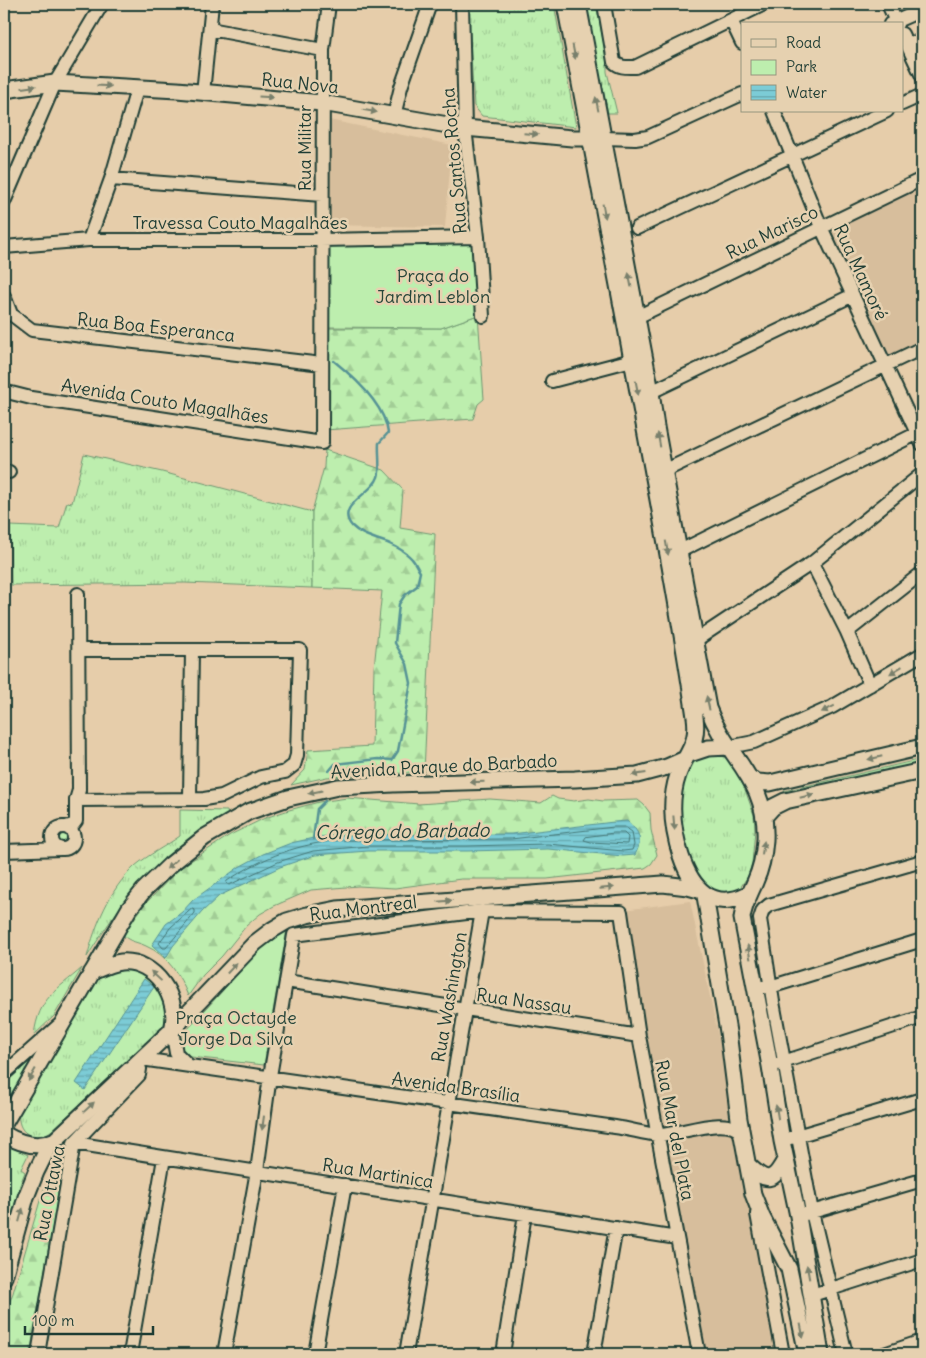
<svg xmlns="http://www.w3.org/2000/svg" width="926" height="1358" viewBox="0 0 926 1358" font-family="Delius,sans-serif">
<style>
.built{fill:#d7be9c}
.grass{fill:url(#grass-tufts);stroke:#6e9671}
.forest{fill:url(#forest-firs);stroke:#6e9671}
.park{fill:#bdeeae;stroke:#6e9671}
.water{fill:url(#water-rules);stroke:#579395}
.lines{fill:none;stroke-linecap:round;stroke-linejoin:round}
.shore{stroke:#447675;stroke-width:1}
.stream{stroke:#579395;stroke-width:2.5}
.minor-casing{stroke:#1f3d34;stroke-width:16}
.major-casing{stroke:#1f3d34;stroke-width:19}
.minor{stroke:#e6d1b0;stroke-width:12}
.major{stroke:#e6d1b0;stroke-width:15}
.oneway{fill:#79806c}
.labels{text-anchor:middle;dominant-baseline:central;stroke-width:5;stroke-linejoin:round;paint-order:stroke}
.street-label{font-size:18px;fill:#1f3d34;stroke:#e6d1b0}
.park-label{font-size:18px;fill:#27463a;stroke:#e6d1b0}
.water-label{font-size:19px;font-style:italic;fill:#24443c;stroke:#e6d1b0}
</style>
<defs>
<pattern id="grass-tufts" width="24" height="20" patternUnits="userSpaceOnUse" patternTransform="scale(1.25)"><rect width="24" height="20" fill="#bdeeae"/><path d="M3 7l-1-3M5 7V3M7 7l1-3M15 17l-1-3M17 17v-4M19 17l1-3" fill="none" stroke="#a2cd96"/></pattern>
<pattern id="forest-firs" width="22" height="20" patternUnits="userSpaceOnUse" patternTransform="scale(1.25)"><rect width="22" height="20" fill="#bdeeae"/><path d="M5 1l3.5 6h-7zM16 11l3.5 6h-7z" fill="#a2cd96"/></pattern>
<pattern id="water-rules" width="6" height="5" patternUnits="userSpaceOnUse" patternTransform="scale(1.25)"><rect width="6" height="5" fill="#7cccd6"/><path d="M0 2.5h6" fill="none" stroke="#65a7ae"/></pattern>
</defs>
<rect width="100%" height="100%" fill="#e6cdaa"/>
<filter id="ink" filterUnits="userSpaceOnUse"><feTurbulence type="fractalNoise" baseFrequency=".02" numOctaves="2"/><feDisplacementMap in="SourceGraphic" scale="10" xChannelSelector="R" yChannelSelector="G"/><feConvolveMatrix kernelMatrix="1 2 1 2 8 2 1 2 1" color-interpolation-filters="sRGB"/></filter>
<g filter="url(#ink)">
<path class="built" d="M329,120L452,145L445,227L322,225Z
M922,184V339L887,356L828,233L830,228Z
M690,901L735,1116L660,1130L624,910Z
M736,1128L780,1354H704L663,1140Z"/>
<path class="grass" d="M468,4H554L576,127L482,116L474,106Z
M584,4H596L607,61V72L617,113H608Z
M84,454L162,472L312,512V588L185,583L11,585L10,526L59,528L67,502L72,503Z
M718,754L726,758L734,767L742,781L754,815L755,830L752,863L748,876L740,888L728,893L711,891L701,882L693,868L680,835L679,787L691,761L699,756Z
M922,759V764L785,794L784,791Z
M180,810L227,811L228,815C161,850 126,894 87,957C96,924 109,890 135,866C148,855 166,846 180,836Z
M54 838a9 9 0 1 1 18 0a9 9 0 1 1-18 0Z
M82,968L54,1016L34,1035C39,997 56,991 82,968Z
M125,969C133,970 141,972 147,977C161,988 171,1011 163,1027L51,1131C33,1143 16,1133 19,1111L92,986C101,975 111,970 125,969Z
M37,1053L4,1110V1085Z
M5,1144L28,1155L21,1169L25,1172L20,1185L4,1243Z"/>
<path class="forest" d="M478,315L484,399L478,404L473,419L325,430V328H441Z
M325,450L384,470L403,490L400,528L435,534L424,772L327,777L291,785L305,770L308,750L372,746L374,668L382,591L312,588V512L324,467Z
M552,796L558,799L574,801L589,799L603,801L638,800L644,805L650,813L651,830L657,855L651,864L645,868L547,879H461L395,888L358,886L311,890L274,906L260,914L246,926L222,956L203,975L188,996C180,975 167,955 146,946C138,942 130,942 124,936L125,931L145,904L180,868L230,835L265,818L289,810L319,802L347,798L419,804L490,799L541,803Z
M57,1161L61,1169L55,1212L30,1354H4V1317L13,1293L42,1194Z"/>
<path class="park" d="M473,241L478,315L441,328L325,327L324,246Z
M287,929L264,1065L191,1057L184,1053C178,1045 182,1038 187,1030L253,957L269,942Z"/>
<path class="water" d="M627,821C640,832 643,839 635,855L623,856L548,849L467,851H368L315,855L280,867L219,896L202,912L173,946L166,958L152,945L166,924L182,912L193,900L239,867L263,854L291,843L318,837L343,835L511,834L614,822Z
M144,979L154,987L85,1090L76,1083Z"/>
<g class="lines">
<path class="shore" d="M614,827H625L632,832L634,845L632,850L623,851L548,844L467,846H368L313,851L278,862L229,885L226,883L227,881C263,857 300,843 343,840L511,839Z
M614,833H624L628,837L627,844L591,842L584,840L586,837Z
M192,909L195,910V913L166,948H163L159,943L170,928Z"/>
<path class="stream" d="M329,771L335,764L378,759L392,760L398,751L411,683L407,664L395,643L399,604L405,595L417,586L420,572C417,568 415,562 412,559C404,550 390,543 379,540C368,536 360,534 352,526C334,505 373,494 378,477C381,469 378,452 379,443L388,433C385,405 355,378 334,361
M313,839L317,809L325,801"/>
<g class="minor-casing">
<path id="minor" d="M462,4L465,128L478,237L483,316
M604,4L614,62C620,68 627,67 635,67L764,4
M888,4L897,24
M731,20L742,43
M890,24L922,10
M210,29L323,50
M902,34L922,76
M906,41L922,45
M203,93L212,4
M902,104L922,95
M774,111L821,227L922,444
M394,116L401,87L430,4
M604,138L635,139L648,137L742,94
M111,179L322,195
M4,202L55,83L102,4
M637,228L887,111
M89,240L111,179L137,89
M4,247L89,240H321L478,237
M4,296L11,314L32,330L322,364
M637,317L922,179
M552,381L632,360
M4,389L7,392L31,398L322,443L323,50L329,4
M651,392L853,295
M664,471L922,348
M4,472H9
M680,551L922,431
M812,563L847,632L870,685
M847,632L922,573
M696,640L812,563L922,474
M729,747L754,742L832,707L922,654
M190,798L192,650
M76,800L204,799L222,796L261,777L285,772L294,765L297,755L300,650H79
M52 838a11 11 0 1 1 22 0a11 11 0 1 1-22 0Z
M66,827L73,825L76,821V800L79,790L78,594
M4,851L61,849
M286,981L639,1036
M762,987H770L922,940
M172,1030L176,1053L188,1065
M141,1059L615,1127C629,1129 643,1133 657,1135C677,1136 729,1113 742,1134
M777,1064L922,1017
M4,1074L58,1026
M790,1138L922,1099
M74,1143L677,1238
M757,1214L783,1354
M805,1214L922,1180
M812,1295L922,1260
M38,1354L74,1143L139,1075L140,1069L137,1062
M130,1354L164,1158
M224,1354L257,1171L270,1076L294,935L482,911L621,912L639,1036L699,1354
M315,1354L345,1185
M406,1354L482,911
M503,1354L525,1214
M594,1354L616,1228
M846,1354L812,1212L773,1002L760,919L763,910L769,905L922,861
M884,1354L922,1341"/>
</g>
<g class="major-casing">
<path id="major" d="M565,4C590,138 616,273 641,408C660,511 680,614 695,717C699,745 686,752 678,775C669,801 673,831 681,856C692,889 713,912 748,894
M578,4L651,392L656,427L708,708C727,759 768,779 765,840C764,854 761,869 755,882C750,894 744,904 742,918L770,1066L782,1141L798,1216L821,1354
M4,90L55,83L177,90L322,103L465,128L572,138H598
M690,754L708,748L729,747
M751,779L758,782L770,783L922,747
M764,817L773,807L785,801L922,771
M705,896L728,1032L739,1119L753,1194L762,1217L789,1269L807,1354
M172,1030L255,943L272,930L287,921L307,915L337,909L663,884L688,887L699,890
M4,1124L129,909L144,890L170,865L205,837L248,812L288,798L338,787L393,784L575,779L637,775L667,767L685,759
M4,1134C19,1143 37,1149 53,1141
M749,1166C767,1183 773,1182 785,1160
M4,1277L26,1197L36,1172L49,1146L172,1030C181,999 155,959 121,962C111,963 101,968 92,972"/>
</g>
<use href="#minor" class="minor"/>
<use href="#major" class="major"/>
</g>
<defs><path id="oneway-solid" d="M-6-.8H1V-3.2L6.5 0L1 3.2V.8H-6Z" transform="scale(1.25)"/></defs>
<g class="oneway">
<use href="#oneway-solid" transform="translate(574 52) rotate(79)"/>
<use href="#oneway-solid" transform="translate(104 86) rotate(4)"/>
<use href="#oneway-solid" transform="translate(29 87) rotate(-8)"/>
<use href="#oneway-solid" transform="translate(266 97) rotate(4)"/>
<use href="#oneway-solid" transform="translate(597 104) rotate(-101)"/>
<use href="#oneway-solid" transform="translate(370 111) rotate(10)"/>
<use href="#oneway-solid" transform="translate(531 134) rotate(5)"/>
<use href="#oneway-solid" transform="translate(604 211) rotate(79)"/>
<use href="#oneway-solid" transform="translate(630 280) rotate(-101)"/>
<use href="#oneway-solid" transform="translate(637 388) rotate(79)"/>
<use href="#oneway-solid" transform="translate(659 440) rotate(-100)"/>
<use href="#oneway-solid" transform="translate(667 548) rotate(80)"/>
<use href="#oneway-solid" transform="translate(896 670) rotate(149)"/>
<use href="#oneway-solid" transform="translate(708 703) rotate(-102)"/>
<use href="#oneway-solid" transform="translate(828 709) rotate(154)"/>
<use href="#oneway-solid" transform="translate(875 758) rotate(167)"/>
<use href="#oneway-solid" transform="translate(639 774) rotate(172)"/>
<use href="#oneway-solid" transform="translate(477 782) rotate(179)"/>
<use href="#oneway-solid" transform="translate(315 792) rotate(168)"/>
<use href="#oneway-solid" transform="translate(807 796) rotate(-13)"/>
<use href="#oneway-solid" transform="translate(674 823) rotate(85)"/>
<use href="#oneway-solid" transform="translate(763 848) rotate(-81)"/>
<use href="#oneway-solid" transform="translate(172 864) rotate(138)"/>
<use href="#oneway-solid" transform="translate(607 888) rotate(-5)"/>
<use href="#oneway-solid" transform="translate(445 901) rotate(-5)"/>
<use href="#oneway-solid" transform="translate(749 952) rotate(-101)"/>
<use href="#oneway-solid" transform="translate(232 968) rotate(-47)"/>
<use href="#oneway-solid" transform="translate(156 976) rotate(-137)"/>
<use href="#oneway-solid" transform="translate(32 1075) rotate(120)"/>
<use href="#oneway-solid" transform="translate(89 1107) rotate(-43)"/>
<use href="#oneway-solid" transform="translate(777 1112) rotate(-99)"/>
<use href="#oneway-solid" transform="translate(263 1123) rotate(98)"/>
<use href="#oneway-solid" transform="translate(21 1215) rotate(-75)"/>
<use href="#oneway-solid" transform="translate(808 1272) rotate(-100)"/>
<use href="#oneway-solid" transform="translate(802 1331) rotate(79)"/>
</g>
</g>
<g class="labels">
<g class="street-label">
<text transform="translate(300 83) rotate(6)">Rua Nova</text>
<text transform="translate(304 148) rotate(-90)">Rua Militar</text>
<text transform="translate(454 161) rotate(-95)">Rua Santos Rocha</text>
<text x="240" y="222">Travessa Couto Magalhães</text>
<text transform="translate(772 232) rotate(-26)">Rua Marisco</text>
<text transform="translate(861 272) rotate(65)">Rua Mamoré</text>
<text transform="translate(156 327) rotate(6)">Rua Boa Esperanca</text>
<text transform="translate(165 401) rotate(9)">Avenida Couto Magalhães</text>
<text transform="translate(444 766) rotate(-3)">Avenida Parque do Barbado</text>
<text transform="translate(363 908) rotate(-7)">Rua Montreal</text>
<text transform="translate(449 997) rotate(-80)">Rua Washington</text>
<text transform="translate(524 1001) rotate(8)">Rua Nassau</text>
<text transform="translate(456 1087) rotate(8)">Avenida Brasília</text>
<text transform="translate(675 1130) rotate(79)">Rua Mar del Plata</text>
<text transform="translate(378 1173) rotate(9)">Rua Martinica</text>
<text transform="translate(49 1193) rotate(-79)">Rua Ottawa</text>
</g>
<g class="park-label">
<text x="433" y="275">Praça do<tspan x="433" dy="21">Jardim Leblon</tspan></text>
<text x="236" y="1017">Praça Octayde<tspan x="236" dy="21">Jorge Da Silva</tspan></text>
</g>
<g class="water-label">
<text transform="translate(402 831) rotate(-1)">Córrego do Barbado</text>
</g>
</g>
<rect width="926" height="1358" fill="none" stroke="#e6d1b0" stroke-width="20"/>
<rect x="10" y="10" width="906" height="1338" fill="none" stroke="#1f3d34" stroke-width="2" filter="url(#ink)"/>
<rect x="741" y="22" width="162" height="90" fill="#e6d1b0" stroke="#96967e"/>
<rect x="751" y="39" width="25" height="8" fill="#e6d1b0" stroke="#96967e"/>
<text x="786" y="48" font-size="15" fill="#1f3d34">Road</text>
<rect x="751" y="60" width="25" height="15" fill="#bdeeae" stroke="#96967e"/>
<text x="786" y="72" font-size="15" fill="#1f3d34">Park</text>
<rect x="751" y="85" width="25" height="15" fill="url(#water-rules)" stroke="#96967e"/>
<text x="786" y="98" font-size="15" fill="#1f3d34">Water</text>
<path d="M25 1326v8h128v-8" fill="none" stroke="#1f3d34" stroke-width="2.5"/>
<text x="32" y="1326" font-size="15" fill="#1f3d34" stroke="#e6d1b0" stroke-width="4" paint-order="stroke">100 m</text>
</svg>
